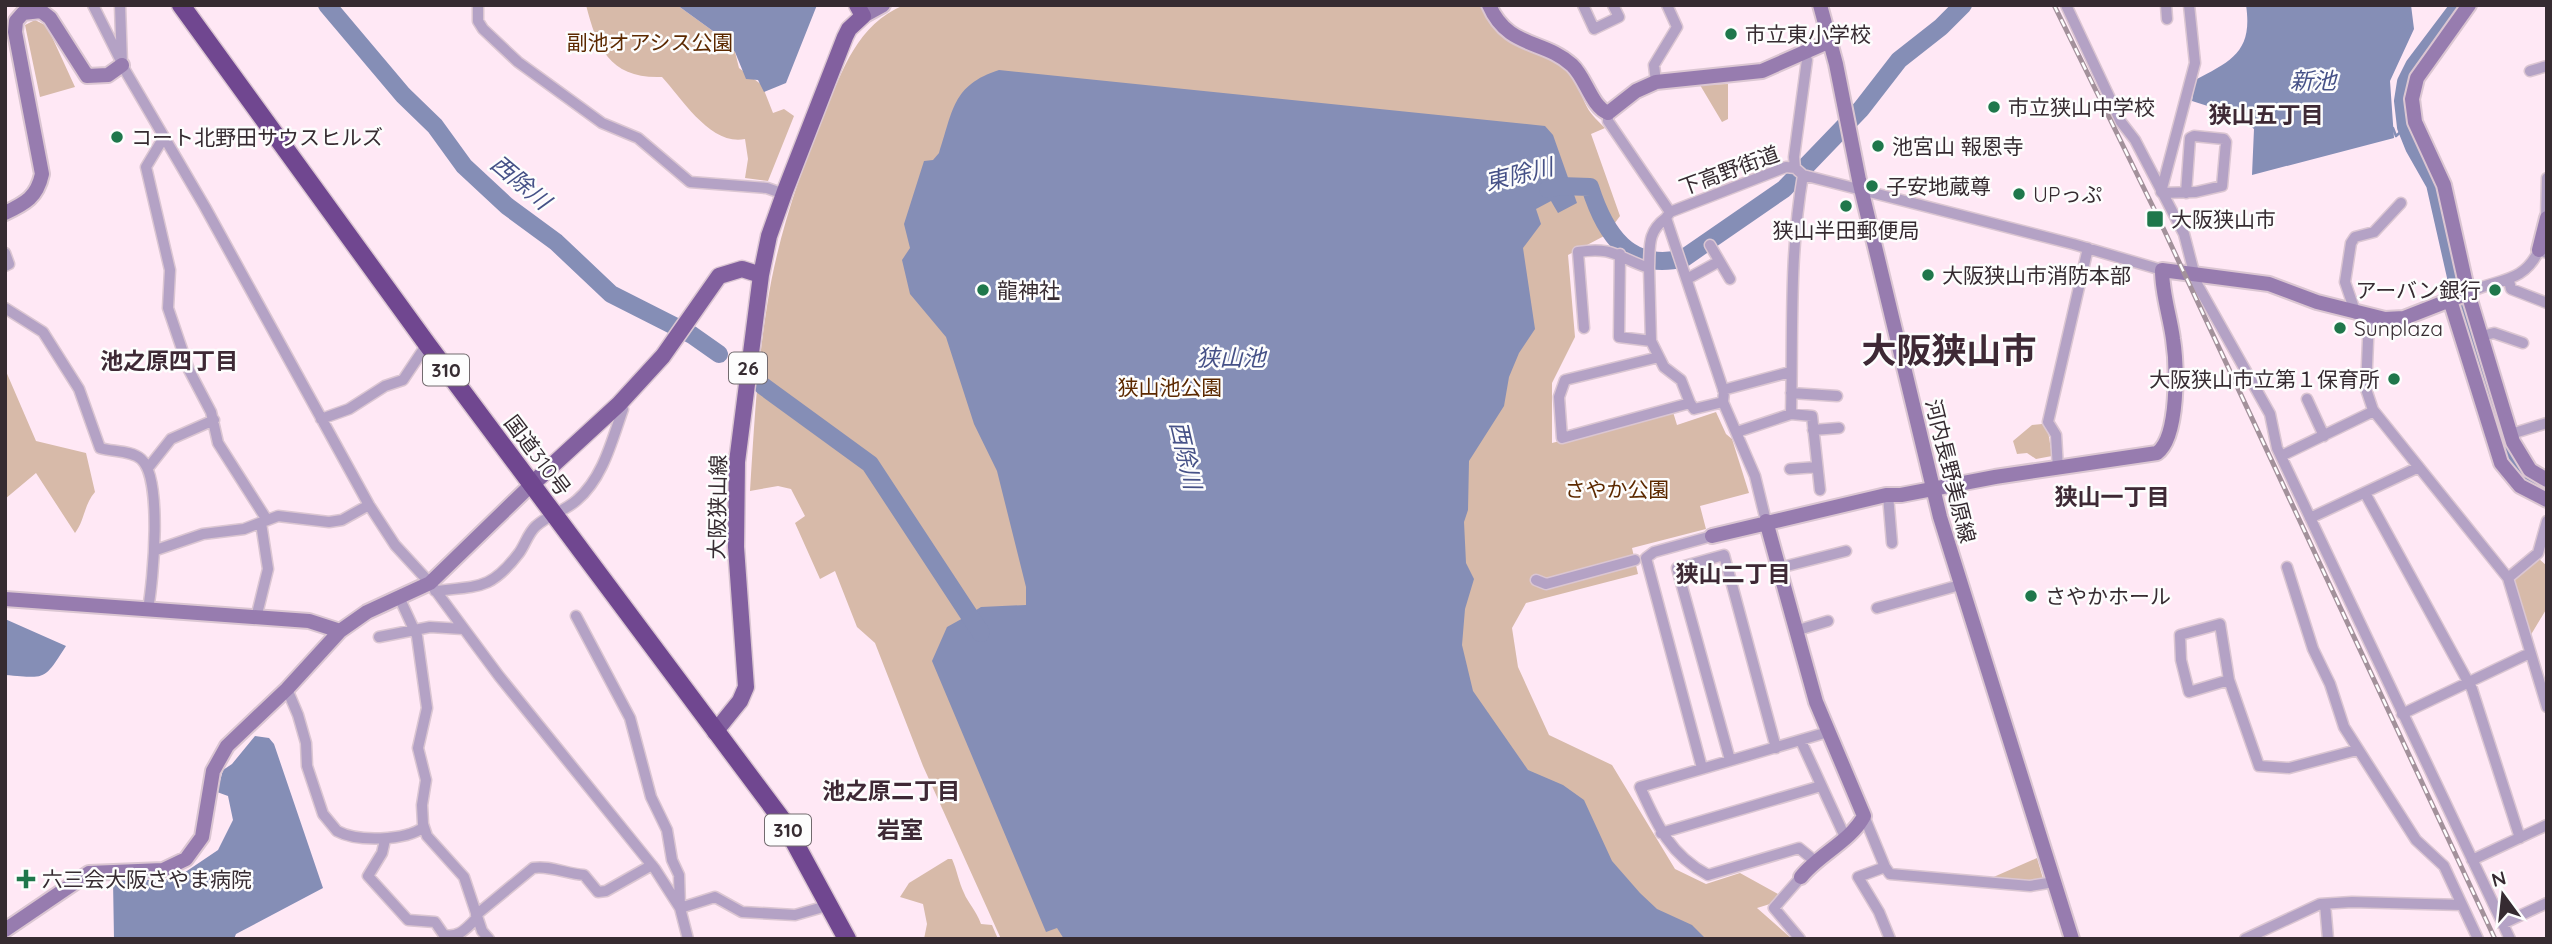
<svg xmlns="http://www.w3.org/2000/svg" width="2552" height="944" viewBox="0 0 2552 944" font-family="Quicksand,'Noto Sans JP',sans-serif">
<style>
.green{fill:#d7baa9}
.water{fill:#858eb6}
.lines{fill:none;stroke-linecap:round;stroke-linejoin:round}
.stream{stroke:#858eb6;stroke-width:2.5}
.river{stroke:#858eb6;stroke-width:18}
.street-casing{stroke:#dbc6d2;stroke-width:13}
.secondary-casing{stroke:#dbc6d2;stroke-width:18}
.primary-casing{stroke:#dbc6d2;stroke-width:19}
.highway-casing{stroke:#dbc6d2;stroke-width:21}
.street{stroke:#b4a2c5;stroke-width:10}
.secondary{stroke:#977caf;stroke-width:14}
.primary{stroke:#82609f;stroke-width:16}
.highway{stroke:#704790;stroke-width:18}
.rail-casing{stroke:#a3919b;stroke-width:5}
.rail{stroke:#fdfdfd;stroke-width:2.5;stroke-dasharray:8;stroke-linecap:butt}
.poi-dot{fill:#1f774b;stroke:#fdfdfd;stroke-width:2.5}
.labels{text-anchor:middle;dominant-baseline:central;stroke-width:5;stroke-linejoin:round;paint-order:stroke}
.shield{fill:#fdfdfd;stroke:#726a6e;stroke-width:2}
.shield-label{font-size:19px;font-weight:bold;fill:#362b31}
.poi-label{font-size:21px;fill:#362b31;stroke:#fdfdfd;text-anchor:start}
.park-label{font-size:21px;fill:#5c2900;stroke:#fdfdfd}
.street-label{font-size:21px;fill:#362b31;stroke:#fdfdfd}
.water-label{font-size:23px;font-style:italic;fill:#465187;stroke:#fdfdfd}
.neighbourhood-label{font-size:23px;font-weight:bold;fill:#3e2935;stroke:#fdfdfd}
.town-label{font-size:35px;font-weight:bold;fill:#3e2935;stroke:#fdfdfd}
</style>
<rect width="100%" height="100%" fill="#ffe8f5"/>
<path class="green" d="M586,5H677L724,39L735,52L739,68L762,85L773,113L784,109L794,116L768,181L745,178L748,159L745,139C711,146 683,100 662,77C611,79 597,49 586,5Z
M904,5H1480C1497,46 1536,46 1566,69C1576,78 1581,96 1587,107C1591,115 1599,122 1605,128L1591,134L1620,216L1606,235L1568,255L1575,337L1552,383V443L1673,412L1677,425L1716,412L1726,434L1732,439L1749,493L1700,506L1706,529L1632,548L1638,574L1526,603L1512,628L1518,667L1549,735L1612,765L1675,869L1706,884L1740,873L1778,894L1770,904L1757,908L1792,939H1001L923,766L875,643L857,627L835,571L820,579L795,523L805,516L791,489L778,486L750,491C754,429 757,367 767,306C777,239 799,175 825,112C843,69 857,25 904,5Z
M35,20L47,26L75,87L40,97L25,25Z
M1728,84V119L1722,122L1700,85Z
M5,369L36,441L86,453L95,492C84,504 85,520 75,533L36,473L5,499Z
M2042,424L2048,431L2052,456L2036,459L2027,453L2017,454L2013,441L2032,425Z
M2538,558L2547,566V608L2529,638L2512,579Z
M2037,858L2044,882L1989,879Z
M948,859H952C957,870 959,883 964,893C968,903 976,910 981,924L992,925L998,939H924L927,924L923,904L900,897L909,883Z"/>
<path class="water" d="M677,5H817L786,83L764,92L758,80L746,79L735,52L724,39Z
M2246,5H2411L2414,29L2390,81L2394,138L2252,175L2254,129L2239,116L2192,101L2195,80C2232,61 2253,51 2246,5Z
M999,70L1545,126L1553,135L1577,203L1558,213L1551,201L1536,209L1541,224L1523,248L1535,329L1519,353L1509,377L1504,406L1469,461L1468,510L1464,522L1466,563L1474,579L1465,609L1462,645L1473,691L1528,770L1563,785L1584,800L1612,861L1640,893L1657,909L1692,925L1706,939H1064L1057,928L1046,932L932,661L947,627L965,617L981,607L1026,605V587L997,471L974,424L946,337L910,294L902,260L910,248L904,224L924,161L933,160L939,153C953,111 952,85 999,70Z
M5,619L66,646C43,682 46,678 5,675Z
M255,736L269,738L274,744L323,888L236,934L234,939H114L113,880H164L178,877L218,850L233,820L228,796L217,792L223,770L232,764Z"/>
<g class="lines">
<path class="stream" d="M2393,128L2396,136L2406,127"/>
<path class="river" d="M327,5L403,95L435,126L464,166L507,206L556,242L611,294L692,335L719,354
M2460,5L2414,66L2406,82L2403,101L2406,127L2414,147L2435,184L2466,321L2509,458L2520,474L2547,490
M1548,189L1560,186L1590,187C1605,234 1629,272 1684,258L1784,189L1861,109L1899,60L1941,27L1963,5
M763,386L870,464L981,633"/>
<g class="street-casing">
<path id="street" d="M93,5L121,61
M120,5L122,65L205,207L369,505L395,545L430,583L499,676L655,869L680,908L688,939
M478,5V21L483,29L518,62L602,123L638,138L690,182L767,188L784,194
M1583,5L1594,29L1619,17L1613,5
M2066,5L2121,122L2135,140L2184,234L2197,284L2270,414L2277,448L2510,939
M2166,5L2167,19
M1803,54L1807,60L1794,157L1795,168L1803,175L2073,244L2162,270
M2530,71L2547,66
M1656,82L1654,65L1677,27L1667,5
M1608,113V121L1670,212
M164,137L146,167L170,270L168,308L189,370L211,412L218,443L267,520
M2161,192L2195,63L2189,5
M2162,193L2196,192L2222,186L2226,142L2224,139L2194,136L2190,138L2186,193
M1670,212L1666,218L1724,392L1723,402L1755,476L1766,521
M1670,212L1786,167L1795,168
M2546,218L2547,178
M1710,245L1730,279
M5,253L9,264L5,266
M1620,254L1619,337L1651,341
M1649,268C1650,246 1647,232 1666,218
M1687,279L1718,262
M2509,281L2511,289L2547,303
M2468,293C2496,278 2523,285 2539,250L2547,253
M5,308L43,332L79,389L100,448C112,452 131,450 141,459C163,478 153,581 148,609
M2356,314L2345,282L2351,243L2355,237L2374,232L2401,203
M2369,317L2366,389L2373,410L2508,578L2547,707
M1584,328L1578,252C1614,246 1618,258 1649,268L1651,341L1664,367L1681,380L1690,403
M2481,336L2494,333L2523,343
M1659,357L1565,380L1559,397L1562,438L1690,403L1694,409L1723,402
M1723,390L1790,372
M1791,393L1837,396
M2307,399L2324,436
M1791,414C1793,333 1789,255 1803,175
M321,419L349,409L385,386L403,380L427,344
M1813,430L1839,428
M1737,432L1791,414L1812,416L1820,490
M2511,434L2547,423
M2281,456L2374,411
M148,468L171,439L214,420
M1790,469L1817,467
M2058,469L2056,435L2048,422L2088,248
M2365,493L2472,689L2520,838
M1888,495L1892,543
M2310,518L2419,467
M156,550L203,534L244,529L278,516L329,522L342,520L369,505
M2287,567L2313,649L2330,684L2344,727L2416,840L2444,866L2478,939
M1779,568L1846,551
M2508,578L2538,553L2547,521
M1536,580L1546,584L1635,560
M435,591C479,586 491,590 519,553C525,545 528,533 536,526C548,515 565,511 577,500C603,478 612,440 623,409L619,404
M399,597L417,636L427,708L418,748L426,780L422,805L423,824L427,836L464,877L482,931L489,939
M1877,608L1960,585
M576,616L630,718L651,797L667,830L672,860L679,875L680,908
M256,618L268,569L261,523
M1795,631L1828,621
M379,637L430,627L463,629
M2229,680L2189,692L2181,660L2180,635L2220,624L2229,680L2259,766L2289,768L2357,750
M287,689L298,715L306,743L307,766L323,814L337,831C357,842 405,841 424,827
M2402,714L2530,653
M1801,741L1845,837
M1730,760L1677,568L1724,555L1776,748
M1702,768L1646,558L1654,552L1712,536
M1864,816L1885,867L1858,877L1879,912L1890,939
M1661,833L1821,786
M385,840L382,853L368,876L408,920L435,922L444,935C460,938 466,928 477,918
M2472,860L2547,825
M1815,861L1799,848L1708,875C1670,855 1657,825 1640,787L1828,732
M1885,867L1890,874L2030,886L2054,882
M2325,904L2328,939
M680,908L715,897L742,912L795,915L830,905
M476,915L533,868C549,865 567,874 584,875L598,892L606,891L652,865
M2502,924L2547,903
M1800,939L1774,908L1801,877
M2245,939L2320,904L2352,902L2462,905"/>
</g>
<g class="secondary-casing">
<path id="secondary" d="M1489,5C1508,49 1544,39 1572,65C1586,78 1591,106 1608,113L1636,91L1656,82L1762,71L1830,41
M1820,5L1836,64L1859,180L1940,517L2072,939
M2469,5L2417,78L2412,99L2415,122L2444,185L2468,293L2513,442L2530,470L2547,480
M863,16L883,5
M5,213C26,203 37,197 42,174L15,32L16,21L23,13L41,11L50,18L87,76L108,75L122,65
M2539,250L2547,218
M2450,300L2501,463L2520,486L2547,500
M1766,521L1816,702L1864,816C1851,841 1818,855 1801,877
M1712,536L1886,495H1901L1995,477L2157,453C2179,437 2177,365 2173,339C2170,316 2162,294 2162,270L2269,284L2317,302L2385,319L2404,318L2468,293
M5,599L309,621L340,631
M5,930L89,873L163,870L186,859L202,837L213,771L227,746L287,689L340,631L367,612L430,583L531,485"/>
</g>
<g class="primary-casing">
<path id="primary" d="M531,485L619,404L663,356L719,276L742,269L761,275
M715,732L740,701L746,687L736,547L737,462L761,275L769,236L785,191L845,37L849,29L863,16L857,5"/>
</g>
<g class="highway-casing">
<path id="highway" d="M181,5L427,344L783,821L847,939"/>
</g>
<use href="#street" class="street"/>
<use href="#secondary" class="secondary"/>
<use href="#primary" class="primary"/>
<use href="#highway" class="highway"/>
<g class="rail-casing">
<path id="rail" d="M2054,5L2158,217L2495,939"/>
</g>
<use href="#rail" class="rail"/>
</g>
<g class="poi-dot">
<circle cx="1731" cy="34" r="7"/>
<circle cx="1994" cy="107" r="7"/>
<circle cx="117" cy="137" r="7"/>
<circle cx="1878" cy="146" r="7"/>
<circle cx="1872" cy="186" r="7"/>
<circle cx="2019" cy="194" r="7"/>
<circle cx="1846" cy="206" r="7"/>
<rect x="2146" y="210" width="18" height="18" rx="3.5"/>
<circle cx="1928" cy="275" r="7"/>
<circle cx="983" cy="290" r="7"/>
<circle cx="2495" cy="290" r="7"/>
<circle cx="2340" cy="328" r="7"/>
<circle cx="2394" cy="379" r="7"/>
<circle cx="2031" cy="596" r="7"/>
<path d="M22.5 868.5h7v7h7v7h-7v7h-7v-7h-7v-7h7z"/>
</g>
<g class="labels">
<g class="shield">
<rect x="729" y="352.5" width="38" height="31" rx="5"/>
<rect x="423" y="354.5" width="46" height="31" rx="5"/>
<rect x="765" y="814.5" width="46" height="31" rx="5"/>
</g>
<g class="shield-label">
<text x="748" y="368">26</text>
<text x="446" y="370">310</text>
<text x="788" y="830">310</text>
</g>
<g class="poi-label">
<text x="1745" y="34">市立東小学校</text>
<text x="2008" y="107">市立狭山中学校</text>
<text x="131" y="137">コート北野田サウスヒルズ</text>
<text x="1892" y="146">池宮山 報恩寺</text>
<text x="1886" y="186">子安地蔵尊</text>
<text x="2033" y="194">UPっぷ</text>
<text x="2171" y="219">大阪狭山市</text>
<text x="1846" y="230" text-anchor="middle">狭山半田郵便局</text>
<text x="1942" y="275">大阪狭山市消防本部</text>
<text x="997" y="290">龍神社</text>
<text x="2481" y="290" text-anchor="end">アーバン銀行</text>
<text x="2354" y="328">Sunplaza</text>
<text x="2380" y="379" text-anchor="end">大阪狭山市立第１保育所</text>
<text x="2045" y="596">さやかホール</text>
<text x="42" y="879">六三会大阪さやま病院</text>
</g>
<g class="park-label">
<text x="650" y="42">副池オアシス公園</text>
<text x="1170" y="387">狭山池公園</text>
<text x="1617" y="489">さやか公園</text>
</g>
<g class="street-label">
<text transform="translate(1729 170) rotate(-20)">下高野街道</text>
<text transform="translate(538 455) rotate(53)">国道310号</text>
<text transform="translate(1951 471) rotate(76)">河内長野美原線</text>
<text transform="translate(717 507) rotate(-89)">大阪狭山線</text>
</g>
<g class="water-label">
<text x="2313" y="80">新池</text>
<text transform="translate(1519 174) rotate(-14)">東除川</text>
<text transform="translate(521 182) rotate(40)">西除川</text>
<text x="1231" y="357">狭山池</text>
<text transform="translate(1186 455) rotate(77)">西除川</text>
</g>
<g class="neighbourhood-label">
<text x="2266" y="114">狭山五丁目</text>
<text x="169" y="360">池之原四丁目</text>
<text x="2112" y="496">狭山一丁目</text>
<text x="1733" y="573">狭山二丁目</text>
<text x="891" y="790">池之原二丁目</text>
<text x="900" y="829">岩室</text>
</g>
<g class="town-label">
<text x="1949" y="350">大阪狭山市</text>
</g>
</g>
<rect width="2552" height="944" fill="none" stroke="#362b31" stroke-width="14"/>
<g transform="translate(2503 895) rotate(345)" stroke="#fdfdfd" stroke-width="5" paint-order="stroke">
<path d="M0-5L12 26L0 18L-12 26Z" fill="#362b31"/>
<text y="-10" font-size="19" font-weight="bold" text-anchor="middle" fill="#362b31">N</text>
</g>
</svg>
